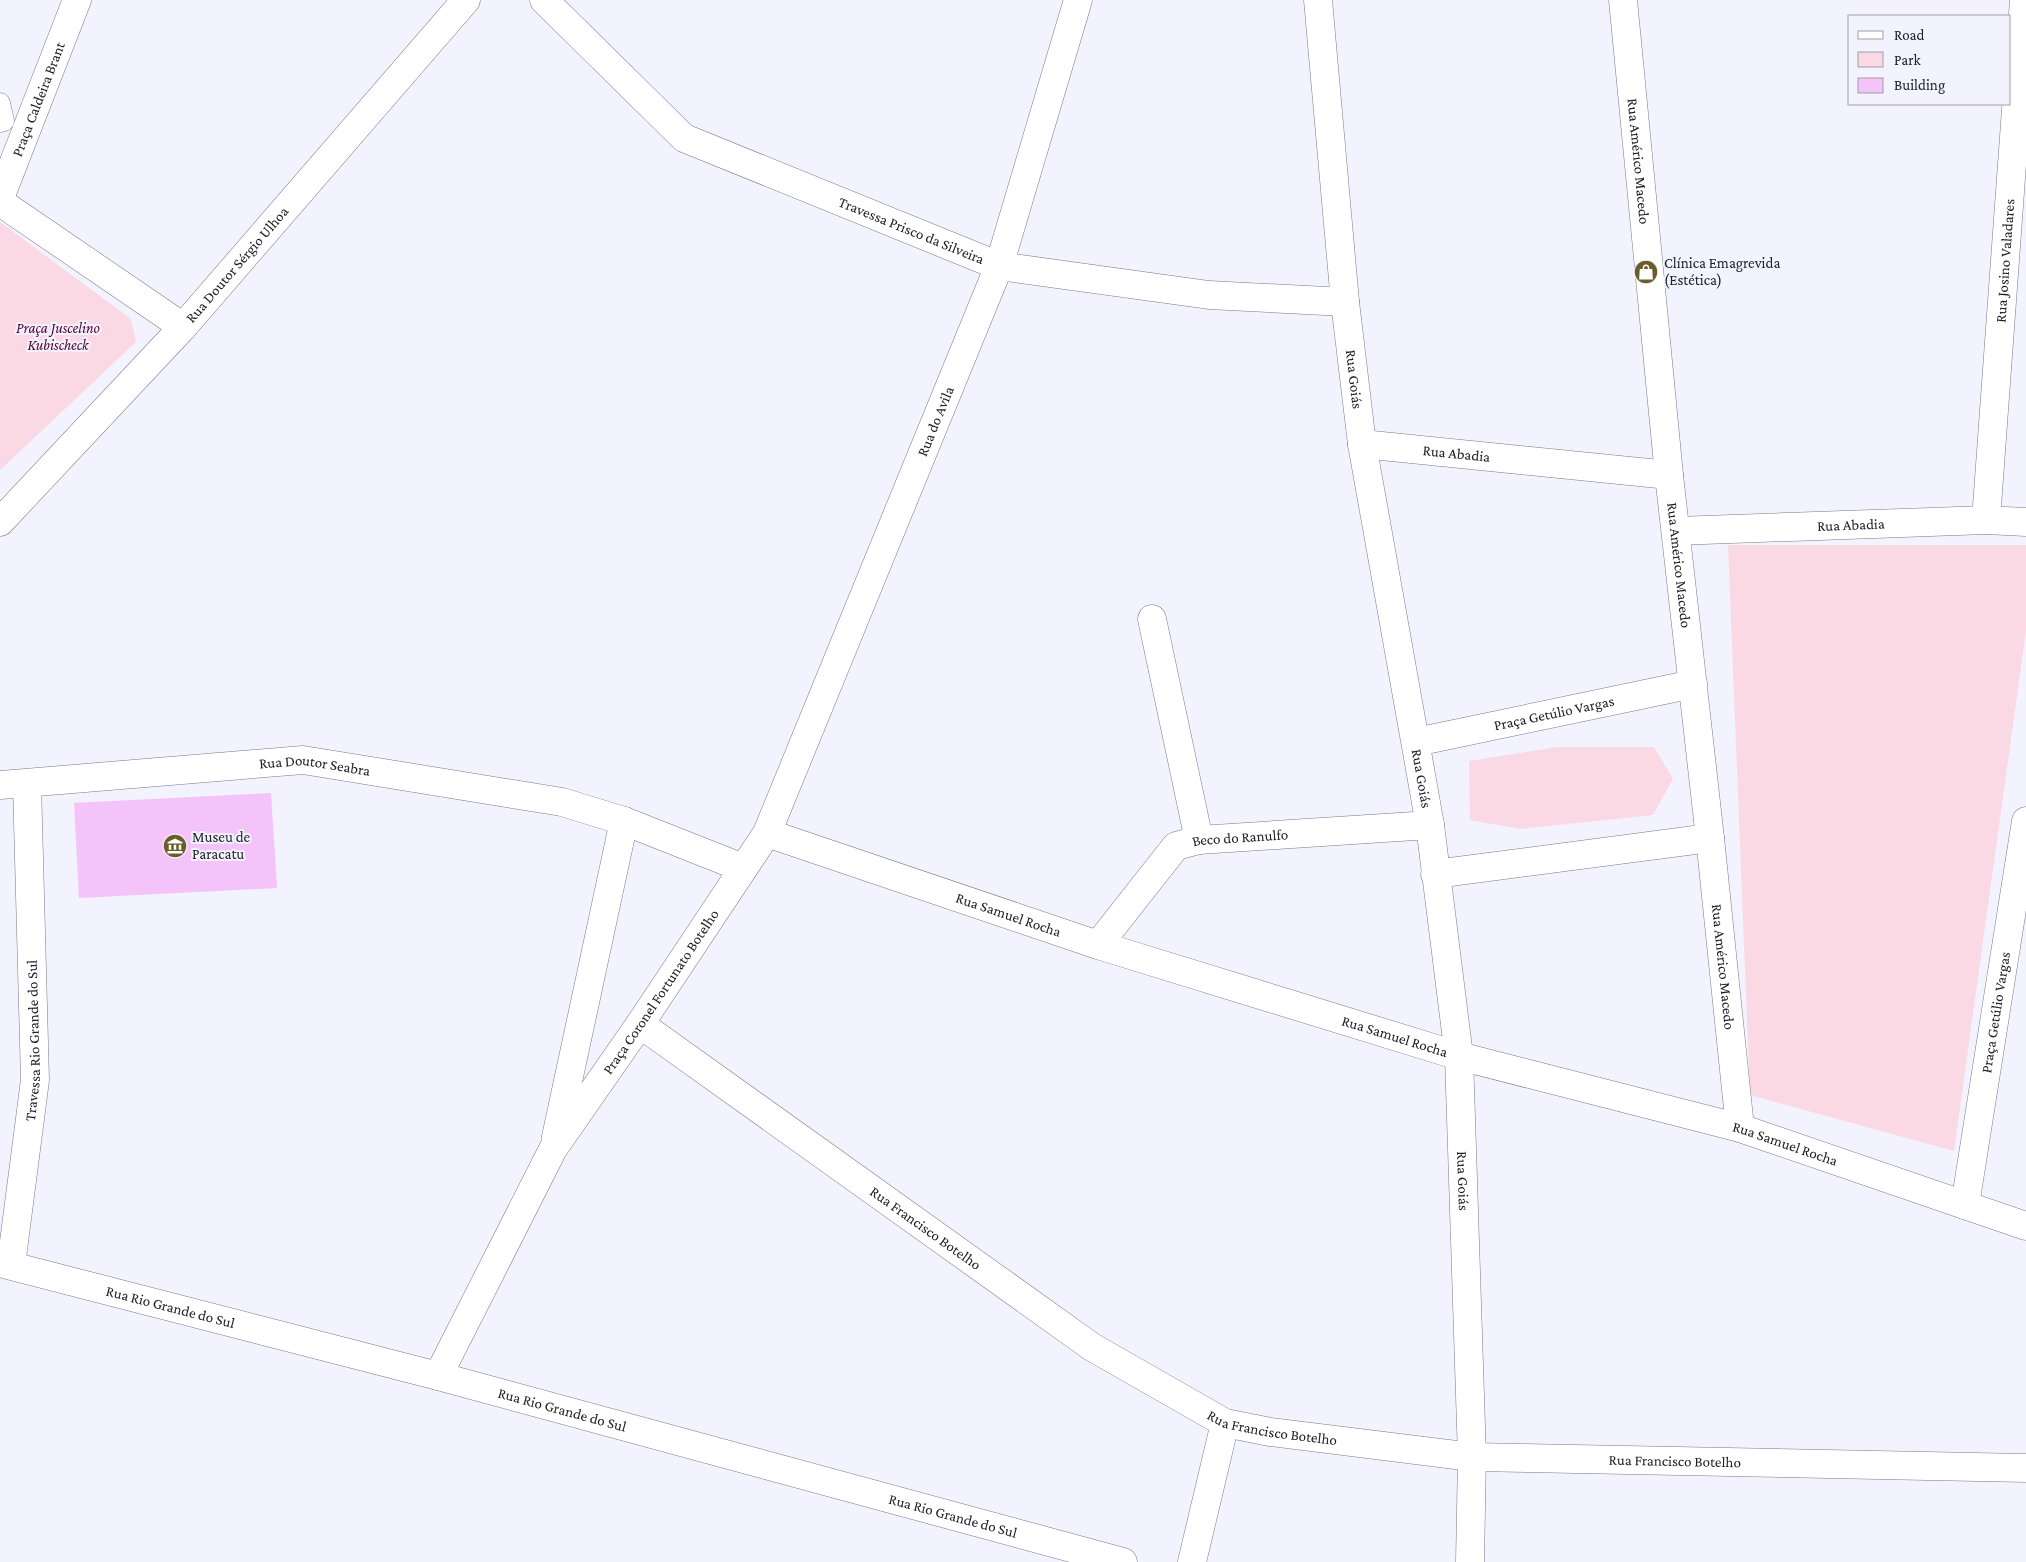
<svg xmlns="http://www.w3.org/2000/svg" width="2026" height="1562" viewBox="0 0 2026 1562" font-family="'Crimson Pro',serif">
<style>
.green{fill:#fbd9e4}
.building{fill:#f4c3fa}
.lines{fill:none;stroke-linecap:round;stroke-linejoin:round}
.lane-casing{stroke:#7a7987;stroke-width:21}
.street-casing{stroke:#7a7987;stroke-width:29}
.secondary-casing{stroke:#7a7987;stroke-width:29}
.lane{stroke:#fff;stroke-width:20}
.street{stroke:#fff;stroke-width:28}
.secondary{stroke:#fff;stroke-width:28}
.labels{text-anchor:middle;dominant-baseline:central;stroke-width:4;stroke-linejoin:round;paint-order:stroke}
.street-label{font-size:15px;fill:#212026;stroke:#f3f2ff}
.poi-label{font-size:15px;fill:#212026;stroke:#f3f2ff;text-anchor:start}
.park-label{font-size:15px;font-style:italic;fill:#52022d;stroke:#f3f2ff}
</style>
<rect width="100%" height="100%" fill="#f3f2ff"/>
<path class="green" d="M0,222L131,319L136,342L0,470Z
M1728,545H2026V631L1954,1151L1750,1095Z
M1557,747H1654L1673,779L1653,815L1520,829L1470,820L1469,761Z"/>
<path class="building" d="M271,793L277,888L79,898L74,803Z"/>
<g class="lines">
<g class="lane-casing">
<path id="lane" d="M0,103L4,121L0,122"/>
</g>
<g class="street-casing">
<g id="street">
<path id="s1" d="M544,0L684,138L999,266L1209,295L1345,302"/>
<path id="s2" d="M1318,0L1345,302L1362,444L1430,825L1459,1056L1472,1457L1470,1562"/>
<path id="s3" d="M1623,0L1669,475L1710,838L1740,1128"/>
<path id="s4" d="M0,198L77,0"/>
<path d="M0,202L183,327"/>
<path id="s5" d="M1362,444L1669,475"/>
<path id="s6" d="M1986,520L2024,0"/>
<path id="s7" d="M1676,531L1986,520L2026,522"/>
<path d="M1152,619L1199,840"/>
<path id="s8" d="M1416,742L1693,684"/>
<path id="s9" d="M0,785L303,760L562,802L624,821L743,868"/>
<path id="s10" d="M767,833L1098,945L1459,1056L1740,1128L2026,1226"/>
<path d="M1435,874L1710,838"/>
<path id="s11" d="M1098,945L1176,846L1199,840L1430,825"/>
<path id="s12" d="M640,1024L1092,1347L1225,1423L1270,1432L1472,1457L2026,1468"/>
<path d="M556,1137L624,821"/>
<path id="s13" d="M1965,1205L2026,821"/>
<path id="s14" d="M11,1265L35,1080L27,784"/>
<path id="s15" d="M438,1376L553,1149L640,1024L767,833L999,266L1078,0"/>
<path d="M1192,1562L1225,1423"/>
</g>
</g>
<g class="secondary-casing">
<g id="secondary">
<path id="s16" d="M0,522L183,327L466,0"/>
<path id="s17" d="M0,1263L438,1376L1123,1562"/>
</g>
</g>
<use href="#lane" class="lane"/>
<use href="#street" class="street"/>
<use href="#secondary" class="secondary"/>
</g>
<defs>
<g id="shop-disc" transform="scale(1.25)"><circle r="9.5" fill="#695d2a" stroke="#f3f2ff"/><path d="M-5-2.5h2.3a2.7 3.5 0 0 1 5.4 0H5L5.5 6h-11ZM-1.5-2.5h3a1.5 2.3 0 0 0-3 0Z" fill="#fff"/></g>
<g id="museum-disc" transform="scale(1.25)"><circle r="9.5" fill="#695d2a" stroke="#f3f2ff"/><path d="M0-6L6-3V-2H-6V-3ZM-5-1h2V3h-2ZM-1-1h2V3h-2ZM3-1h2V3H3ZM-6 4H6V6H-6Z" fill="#fff"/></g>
</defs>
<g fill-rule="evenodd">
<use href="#shop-disc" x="1646" y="272"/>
<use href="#museum-disc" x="175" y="846"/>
</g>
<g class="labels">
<g class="street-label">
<text stroke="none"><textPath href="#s4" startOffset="106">Praça Caldeira Brant</textPath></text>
<text stroke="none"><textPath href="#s3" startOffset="162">Rua Américo Macedo</textPath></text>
<text stroke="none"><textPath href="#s1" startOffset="442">Travessa Prisco da Silveira</textPath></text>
<text stroke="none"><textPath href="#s6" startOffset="260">Rua Josino Valadares</textPath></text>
<text stroke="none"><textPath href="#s16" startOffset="350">Rua Doutor Sérgio Ulhoa</textPath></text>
<text stroke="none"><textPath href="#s2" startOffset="381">Rua Goiás</textPath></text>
<text stroke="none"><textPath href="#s15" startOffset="1081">Rua do Avila</textPath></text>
<text stroke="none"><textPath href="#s5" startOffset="95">Rua Abadia</textPath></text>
<text stroke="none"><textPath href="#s7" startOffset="175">Rua Abadia</textPath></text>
<text stroke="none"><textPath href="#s3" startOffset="568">Rua Américo Macedo</textPath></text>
<text stroke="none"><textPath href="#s8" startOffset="141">Praça Getúlio Vargas</textPath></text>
<text stroke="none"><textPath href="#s9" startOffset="316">Rua Doutor Seabra</textPath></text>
<text stroke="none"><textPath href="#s2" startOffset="786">Rua Goiás</textPath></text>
<text stroke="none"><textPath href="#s11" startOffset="191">Beco do Ranulfo</textPath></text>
<text stroke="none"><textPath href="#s10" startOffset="255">Rua Samuel Rocha</textPath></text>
<text stroke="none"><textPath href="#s3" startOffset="972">Rua Américo Macedo</textPath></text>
<text stroke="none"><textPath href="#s15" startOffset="445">Praça Coronel Fortunato Botelho</textPath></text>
<text stroke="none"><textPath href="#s13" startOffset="195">Praça Getúlio Vargas</textPath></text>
<text stroke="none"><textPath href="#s10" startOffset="660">Rua Samuel Rocha</textPath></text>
<text stroke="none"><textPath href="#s14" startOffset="226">Travessa Rio Grande do Sul</textPath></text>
<text stroke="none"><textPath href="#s10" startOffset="1065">Rua Samuel Rocha</textPath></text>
<text stroke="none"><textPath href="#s2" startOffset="1191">Rua Goiás</textPath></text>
<text stroke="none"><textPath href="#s12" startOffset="351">Rua Francisco Botelho</textPath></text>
<text stroke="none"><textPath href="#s17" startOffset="176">Rua Rio Grande do Sul</textPath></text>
<text stroke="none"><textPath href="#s17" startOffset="581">Rua Rio Grande do Sul</textPath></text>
<text stroke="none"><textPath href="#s12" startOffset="756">Rua Francisco Botelho</textPath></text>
<text stroke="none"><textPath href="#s12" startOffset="1161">Rua Francisco Botelho</textPath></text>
<text stroke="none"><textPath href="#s17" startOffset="986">Rua Rio Grande do Sul</textPath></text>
</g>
<g class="poi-label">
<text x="1664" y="263">Clínica Emagrevida<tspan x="1664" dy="17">(Estética)</tspan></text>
<text x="192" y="837">Museu de<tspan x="192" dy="17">Paracatu</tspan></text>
</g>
<g class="park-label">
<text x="58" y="328">Praça Juscelino<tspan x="58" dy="17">Kubischeck</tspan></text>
</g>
</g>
<rect x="1848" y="15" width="162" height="90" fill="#f3f2ff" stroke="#9f9ea8"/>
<rect x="1858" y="31" width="25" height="8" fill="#ffffff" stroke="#9f9ea8"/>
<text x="1894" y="40" font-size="15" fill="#212026">Road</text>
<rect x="1858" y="52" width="25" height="15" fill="#fbd9e4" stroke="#9f9ea8"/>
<text x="1894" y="65" font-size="15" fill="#212026">Park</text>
<rect x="1858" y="78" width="25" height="15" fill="#f4c3fa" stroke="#9f9ea8"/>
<text x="1894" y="90" font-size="15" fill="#212026">Building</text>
</svg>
